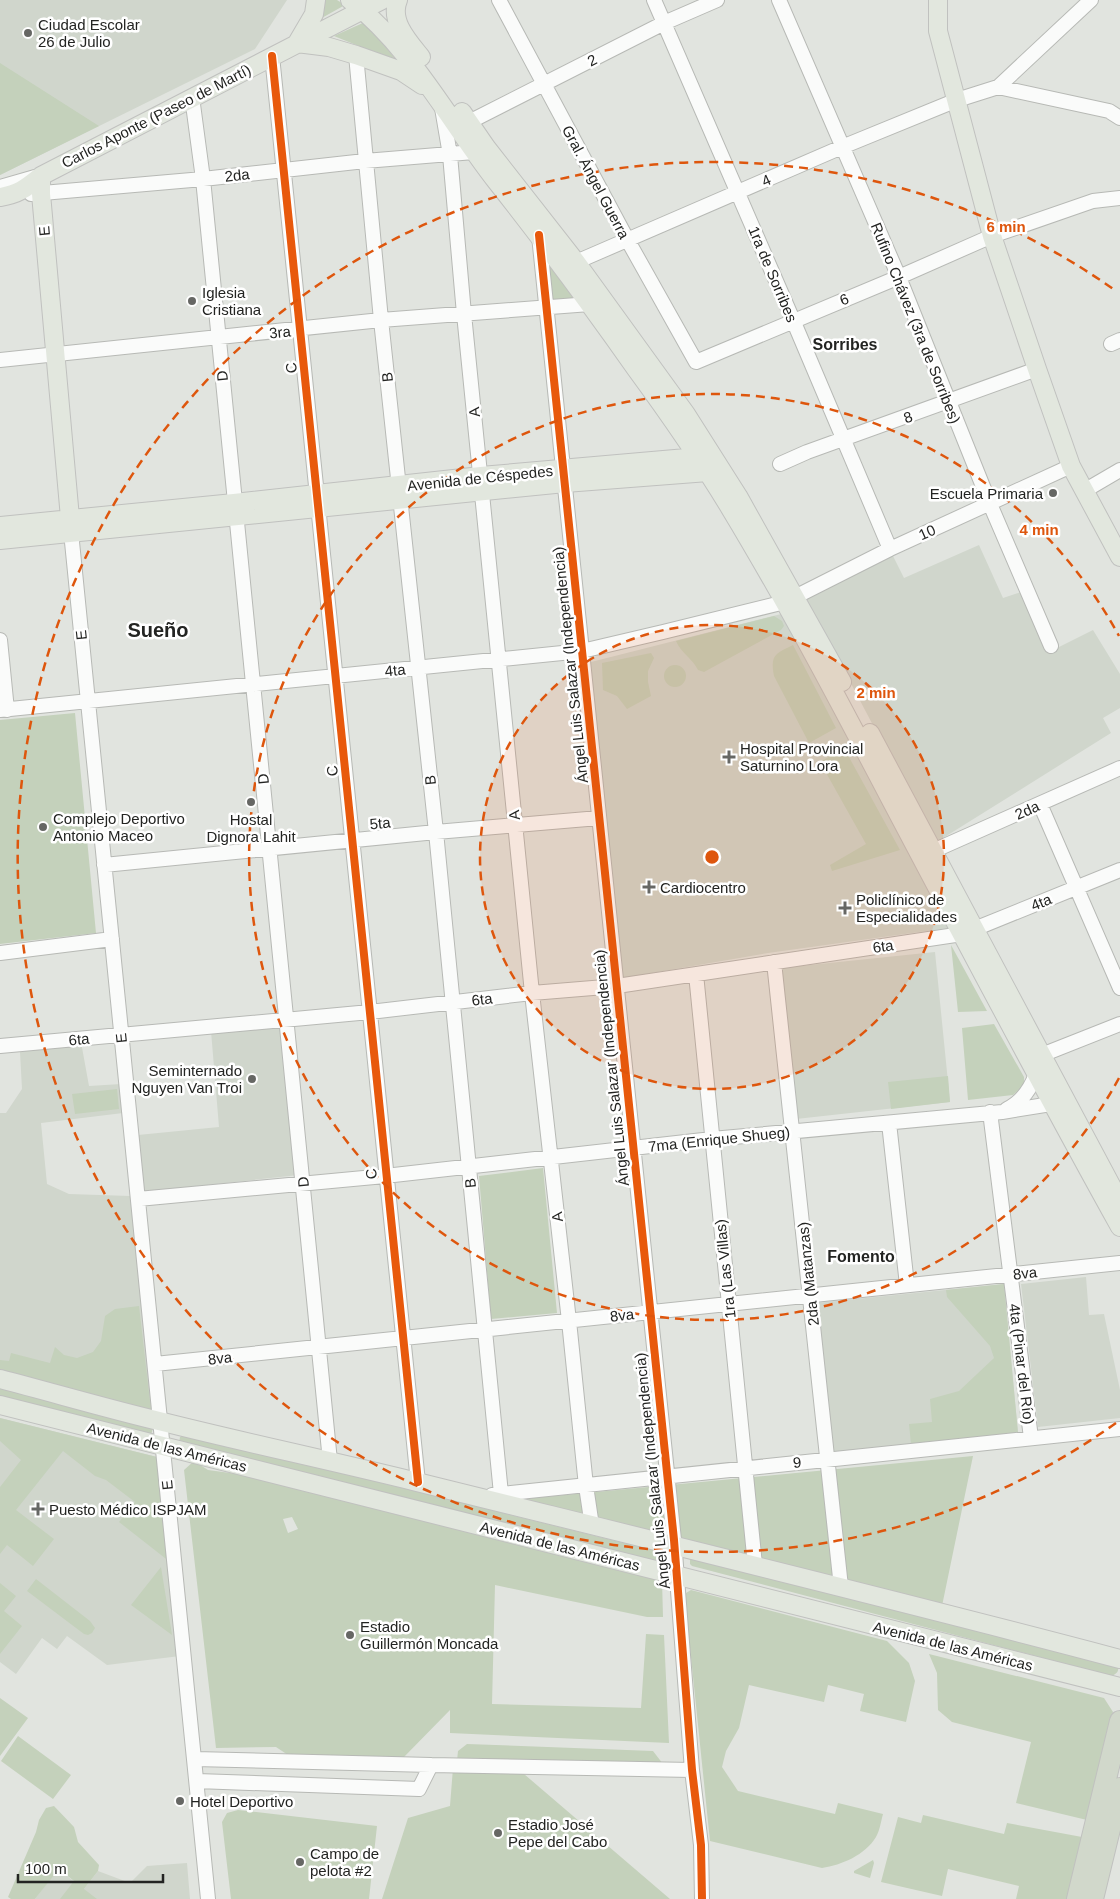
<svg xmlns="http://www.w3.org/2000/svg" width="1120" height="1899" viewBox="0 0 1120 1899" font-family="Helvetica,sans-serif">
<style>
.built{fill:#d0d6cc}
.green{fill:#c4d1bb;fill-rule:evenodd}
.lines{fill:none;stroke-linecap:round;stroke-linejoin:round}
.minor-casing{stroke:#b7b9b5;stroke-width:16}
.major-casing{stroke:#c0c1bf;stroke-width:20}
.highway-casing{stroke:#c0c1bf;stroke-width:22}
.minor{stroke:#fafbfa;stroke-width:14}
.major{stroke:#e2e7de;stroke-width:18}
.highway{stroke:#d1d8cb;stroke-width:20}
.cycleway-casing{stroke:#fff;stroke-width:11}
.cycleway{stroke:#e8590c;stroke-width:8}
.ring{fill:none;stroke:#de560d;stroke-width:2.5;stroke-dasharray:9 6}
.poi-dot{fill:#666764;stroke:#fff;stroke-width:2}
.labels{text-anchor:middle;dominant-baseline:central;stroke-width:5;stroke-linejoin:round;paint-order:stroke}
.poi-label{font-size:15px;fill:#232422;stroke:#fff;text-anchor:start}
.street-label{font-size:15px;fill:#232422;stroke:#fff}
.neighbourhood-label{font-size:16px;font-weight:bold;fill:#232422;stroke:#fff}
.district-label{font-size:20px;font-weight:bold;fill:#232422;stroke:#fff}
.centre{fill:#de560d;stroke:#fff;stroke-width:2.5}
.ring-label{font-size:15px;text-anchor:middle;font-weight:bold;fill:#de560d;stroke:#fff;stroke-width:5;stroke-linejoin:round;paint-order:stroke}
</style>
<rect width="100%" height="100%" fill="#e1e4df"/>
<path class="built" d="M0,0H287L255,49L0,175Z
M979,545L1003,598L1024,591L1053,650L1093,630L1120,674V708L1103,718L1111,733L935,843L806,598L893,556L904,578Z
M785,613L948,928L768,953L617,979L591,662Z
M935,952L950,1102L796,1119L781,968Z
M282,1023L299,1175L142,1192L138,1135L219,1127L211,1031Z
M81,1042L89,1086L121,1084L123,1113L41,1123L47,1184L69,1194L130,1196L158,1418L0,1376V1113H6L22,1089L20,1052Z
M1086,1277L1089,1315L1104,1314L1120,1390V1418L1038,1427L1021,1284Z
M1004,1284L1018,1433L831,1452L817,1303Z
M0,1418L157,1457L180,1656L107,1665L67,1636L57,1649L42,1638L16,1674L0,1662Z
M187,1863L190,1899H35L58,1869L84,1889L98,1871L130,1883L147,1866Z"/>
<path class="green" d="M325,0H337L345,5L320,19Z
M365,22L398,62L334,36Z
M0,63L99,126L0,175Z
M549,259L580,299L551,303Z
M774,616L782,621L784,626L781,630L704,672L698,670C692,658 681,653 676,641Z
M793,645L836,728L809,743L774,676C770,655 775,654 793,645Z
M651,653L654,658L648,671V682L651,696L627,709L617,696L603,690L602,663Z
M664 676a11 11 0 1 1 22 0a11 11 0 1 1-22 0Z
M75,713L96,933L0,944V720Z
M844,748L900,850L832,871L830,865L866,844L820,762Z
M951,945L987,1011L958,1012Z
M994,1024L1024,1077V1085L1013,1095L968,1100L962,1028Z
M948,1076L950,1102L891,1109L888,1082Z
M117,1089L119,1109L75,1114L72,1094Z
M543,1168L557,1313L491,1319L479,1176Z
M1004,1284L1018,1433L911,1444L909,1424L932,1422L930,1399L959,1391L994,1358L990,1346L947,1297L946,1290Z
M139,1306L151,1410L0,1370V1360L9,1361L11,1353L50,1363L55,1347L64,1355L77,1358L93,1352L101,1341L105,1316L115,1309Z
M0,1388L153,1428L151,1435L0,1399Z
M0,1418L157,1457L170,1562L119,1522L135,1502L106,1480L95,1476L63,1451L16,1510L54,1539L33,1566L7,1545L0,1554V1487L21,1460L0,1441Z
M185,1434L660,1552L663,1555L664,1559L661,1564L179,1443L180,1437Z
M973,1456L942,1606L512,1500Z
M194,1461L208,1470L274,1479L662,1580L663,1617H647L495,1585L492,1704L641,1708L646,1634L664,1635L669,1743L450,1733V1710L403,1758L288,1755L276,1747L216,1748L184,1470ZM292,1517L298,1529L288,1533L283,1519Z
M694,1557L1118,1667C1119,1672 1116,1674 1112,1676L692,1566L690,1564V1560Z
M161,1567L172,1635L131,1605Z
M36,1579L90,1621L95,1628L92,1633L88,1635L84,1634L27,1591Z
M0,1583L16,1596L4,1611L22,1626L0,1654Z
M691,1590L887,1641L909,1663L915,1681L906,1722L860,1711L864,1694L828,1685L824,1702L749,1685L739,1728L726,1751L722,1767L738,1791L835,1814L838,1803L883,1814C881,1821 880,1830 876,1837C865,1855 842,1865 822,1868L710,1841L685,1599L686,1593Z
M929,1654L1104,1698L1113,1712L1087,1820L1016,1803L1031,1742L952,1722L938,1710L937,1673Z
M0,1698L28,1718L0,1756Z
M18,1736L71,1775L53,1799L1,1761Z
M467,1744L653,1751L663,1764L457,1761L458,1751Z
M453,1768L524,1774L670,1899H382L408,1818L450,1806Z
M54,1806L74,1827L78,1842L99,1865L98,1871L84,1889L97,1899H60L74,1881L59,1869L35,1899H11L8,1897L36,1832L39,1820L46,1808Z
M238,1810L377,1826L369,1899H231L222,1822L227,1813Z
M923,1815L1004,1834L1007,1823L1082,1837L1068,1899H1016L1019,1886L948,1869L942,1896L881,1882L898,1817L921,1823Z
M873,1860L874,1863L870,1878L854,1873V1871Z"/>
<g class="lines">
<g class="minor-casing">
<path id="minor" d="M499,0L627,239L696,362L899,277L992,236L1093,201L1120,198
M654,0L793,320L890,549
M779,0L899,277L990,504L1051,646
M356,55L381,320L436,832L502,1504
M272,56L418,1482
M998,87L1109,111L1120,118
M192,97L203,179L330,1461
M442,108L450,155L464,314L532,993L569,1321L586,1486L592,1526
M469,122L664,23L717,0
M0,187L35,177
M31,194L203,179L365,161L474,152
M539,236L674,1540L692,1770L701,1845L702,1899
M576,262L842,147L957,100L998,87L1091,0
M1111,344L1120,340
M0,360L381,320L590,304
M780,464L807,452L1037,369
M1084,491L1120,470
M71,532L208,1899
M0,640L7,710
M0,710L582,651L663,632L785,602L890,549L1071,466
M1040,804L1120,988
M933,851L1120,768
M104,865L436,832L599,818
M0,953L112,939
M774,962L841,1587
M696,974L755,1565
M0,1046L370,1012L532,993L617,986L942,937L962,934L1120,870
M1034,1058L1120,1024
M1007,1109C1022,1102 1030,1090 1036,1074
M990,1112L1031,1438
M889,1123L907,1285
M138,1199L385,1176L712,1139L1002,1112L1051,1104
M155,1364L1120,1263
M492,1495L1120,1429
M195,1759L431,1765L419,1789L197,1781
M431,1765L692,1770"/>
</g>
<g class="major-casing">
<path id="major" d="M316,0L314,14L297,43L329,47L356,55L401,71L422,85
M350,0C412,48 449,121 496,181C545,243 591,305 636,369C669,414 701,460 730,508C788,604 840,703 892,802C967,944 1042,1087 1120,1227
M398,0C389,21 409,42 421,57
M938,0V31L992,236L1037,369L1071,466L1120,557
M462,112L486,147L576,262L686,414L738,496L842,682
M41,176V194L71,529
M0,197C19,194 26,188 41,176L382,0
M0,526L234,503L481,476L698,457L706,459
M0,540L565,483L708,472L713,466
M870,733L1120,1202
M0,1379C54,1393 108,1409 163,1422C247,1443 332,1461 417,1482C651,1540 886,1597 1120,1659
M0,1405L1120,1687"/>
</g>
<g class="highway-casing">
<path id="highway" d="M1077,1899L1120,1721
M1093,1899L1120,1788"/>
</g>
<use href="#minor" class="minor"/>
<use href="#major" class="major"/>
<use href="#highway" class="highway"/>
<g class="cycleway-casing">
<path id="cycleway" d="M272,56L418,1482
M539,235L674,1540L692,1770L701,1845L702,1899"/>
</g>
<use href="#cycleway" class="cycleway"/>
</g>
<circle cx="712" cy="857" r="232" fill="#de560d" fill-opacity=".12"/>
<g class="ring">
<circle cx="712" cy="857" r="232"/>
<path d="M1119 1078A463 463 0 1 1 1119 636"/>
<path d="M1116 1423A695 695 0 1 1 1116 291"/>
</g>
<g class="poi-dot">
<circle cx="28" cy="33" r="5"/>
<circle cx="192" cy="301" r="5"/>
<circle cx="1053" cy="493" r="5"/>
<path d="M726.5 749.5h5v5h5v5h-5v5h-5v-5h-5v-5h5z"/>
<circle cx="251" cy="802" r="5"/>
<circle cx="43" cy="827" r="5"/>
<path d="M646.5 879.5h5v5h5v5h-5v5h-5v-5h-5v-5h5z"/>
<path d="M842.5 900.5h5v5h5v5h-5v5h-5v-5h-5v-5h5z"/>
<circle cx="252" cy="1079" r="5"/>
<path d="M35.5 1501.5h5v5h5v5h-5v5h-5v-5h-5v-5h5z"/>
<circle cx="350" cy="1635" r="5"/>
<circle cx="180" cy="1801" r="5"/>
<circle cx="498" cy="1833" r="5"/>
<circle cx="300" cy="1862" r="5"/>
</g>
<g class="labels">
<g class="poi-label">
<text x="38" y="24">Ciudad Escolar<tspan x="38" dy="17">26 de Julio</tspan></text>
<text x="202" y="292">Iglesia<tspan x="202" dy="17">Cristiana</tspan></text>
<text x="1043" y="493" text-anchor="end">Escuela Primaria</text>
<text x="740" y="748">Hospital Provincial<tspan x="740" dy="17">Saturnino Lora</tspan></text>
<text x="53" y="818">Complejo Deportivo<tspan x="53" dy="17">Antonio Maceo</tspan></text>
<text x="251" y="819" text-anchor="middle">Hostal<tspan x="251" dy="17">Dignora Lahit</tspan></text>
<text x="660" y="887">Cardiocentro</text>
<text x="856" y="899">Policlínico de<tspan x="856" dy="17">Especialidades</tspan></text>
<text x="242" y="1070" text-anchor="end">Seminternado<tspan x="242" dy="17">Nguyen Van Troi</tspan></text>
<text x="49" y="1509">Puesto Médico ISPJAM</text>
<text x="360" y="1626">Estadio<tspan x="360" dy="17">Guillermón Moncada</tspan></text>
<text x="190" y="1801">Hotel Deportivo</text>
<text x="508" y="1824">Estadio José<tspan x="508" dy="17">Pepe del Cabo</tspan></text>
<text x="310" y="1853">Campo de<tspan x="310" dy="17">pelota #2</tspan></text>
</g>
<g class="street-label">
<text transform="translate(592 60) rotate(-27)">2</text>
<text transform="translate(156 116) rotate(-27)">Carlos Aponte (Paseo de Martí)</text>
<text transform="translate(237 175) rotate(-6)">2da</text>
<text transform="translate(766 180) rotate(-24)">4</text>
<text transform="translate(596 182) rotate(62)">Gral. Ángel Guerra</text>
<text transform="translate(44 231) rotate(-95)">E</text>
<text transform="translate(773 274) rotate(67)">1ra de Sorribes</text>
<text transform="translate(844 299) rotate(-22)">6</text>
<text transform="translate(916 323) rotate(68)">Rufino Chávez (3ra de Sorribes)</text>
<text transform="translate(280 332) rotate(-6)">3ra</text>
<text transform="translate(291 368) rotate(-96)">C</text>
<text transform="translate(222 376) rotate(-96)">D</text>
<text transform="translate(387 377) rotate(-96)">B</text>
<text transform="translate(474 412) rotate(-96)">A</text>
<text transform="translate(908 417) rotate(-19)">8</text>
<text transform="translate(480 478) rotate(-6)">Avenida de Céspedes</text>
<text transform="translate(927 532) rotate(-24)">10</text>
<text transform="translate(81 635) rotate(-96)">E</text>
<text transform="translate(570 665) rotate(-96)">Ángel Luis Salazar (Independencia)</text>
<text transform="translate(395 670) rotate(-6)">4ta</text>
<text transform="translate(332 771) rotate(-96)">C</text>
<text transform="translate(263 779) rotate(-96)">D</text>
<text transform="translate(430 780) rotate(-96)">B</text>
<text transform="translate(1027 810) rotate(-24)">2da</text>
<text transform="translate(514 815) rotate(-96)">A</text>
<text transform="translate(380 823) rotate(-6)">5ta</text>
<text transform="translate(1041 902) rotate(-22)">4ta</text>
<text transform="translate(883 946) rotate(-8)">6ta</text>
<text transform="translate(482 999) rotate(-7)">6ta</text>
<text transform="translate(121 1038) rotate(-96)">E</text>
<text transform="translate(79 1039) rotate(-5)">6ta</text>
<text transform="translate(611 1068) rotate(-96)">Ángel Luis Salazar (Independencia)</text>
<text transform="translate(719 1139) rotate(-6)">7ma (Enrique Shueg)</text>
<text transform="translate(371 1174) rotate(-96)">C</text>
<text transform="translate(303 1182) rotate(-96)">D</text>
<text transform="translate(470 1183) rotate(-96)">B</text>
<text transform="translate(557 1217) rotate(-97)">A</text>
<text transform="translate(725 1269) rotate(-96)">1ra (Las Villas)</text>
<text transform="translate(1025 1273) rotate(-6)">8va</text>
<text transform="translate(808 1274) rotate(-96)">2da (Matanzas)</text>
<text transform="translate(622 1315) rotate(-6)">8va</text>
<text transform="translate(220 1358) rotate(-6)">8va</text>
<text transform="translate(1022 1364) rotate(83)">4ta (Pinar del Río)</text>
<text transform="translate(167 1447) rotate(14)">Avenida de las Américas</text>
<text transform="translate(797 1462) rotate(-6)">9</text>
<text transform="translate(652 1471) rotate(-96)">Ángel Luis Salazar (Independencia)</text>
<text transform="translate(167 1485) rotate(-96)">E</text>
<text transform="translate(560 1546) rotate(14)">Avenida de las Américas</text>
<text transform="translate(953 1646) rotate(14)">Avenida de las Américas</text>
</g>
<g class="neighbourhood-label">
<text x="845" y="344">Sorribes</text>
<text x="861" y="1256">Fomento</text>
</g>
<g class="district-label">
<text x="158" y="630">Sueño</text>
</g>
</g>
<circle cx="712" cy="857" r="8" class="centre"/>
<g class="ring-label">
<text x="1006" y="232">6 min</text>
<text x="1039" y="535">4 min</text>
<text x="876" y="698">2 min</text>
</g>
<path d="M18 1874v8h145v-8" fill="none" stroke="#232422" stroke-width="2.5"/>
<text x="25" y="1874" font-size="15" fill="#232422" stroke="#ffffff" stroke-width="4" paint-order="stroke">100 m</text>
</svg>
